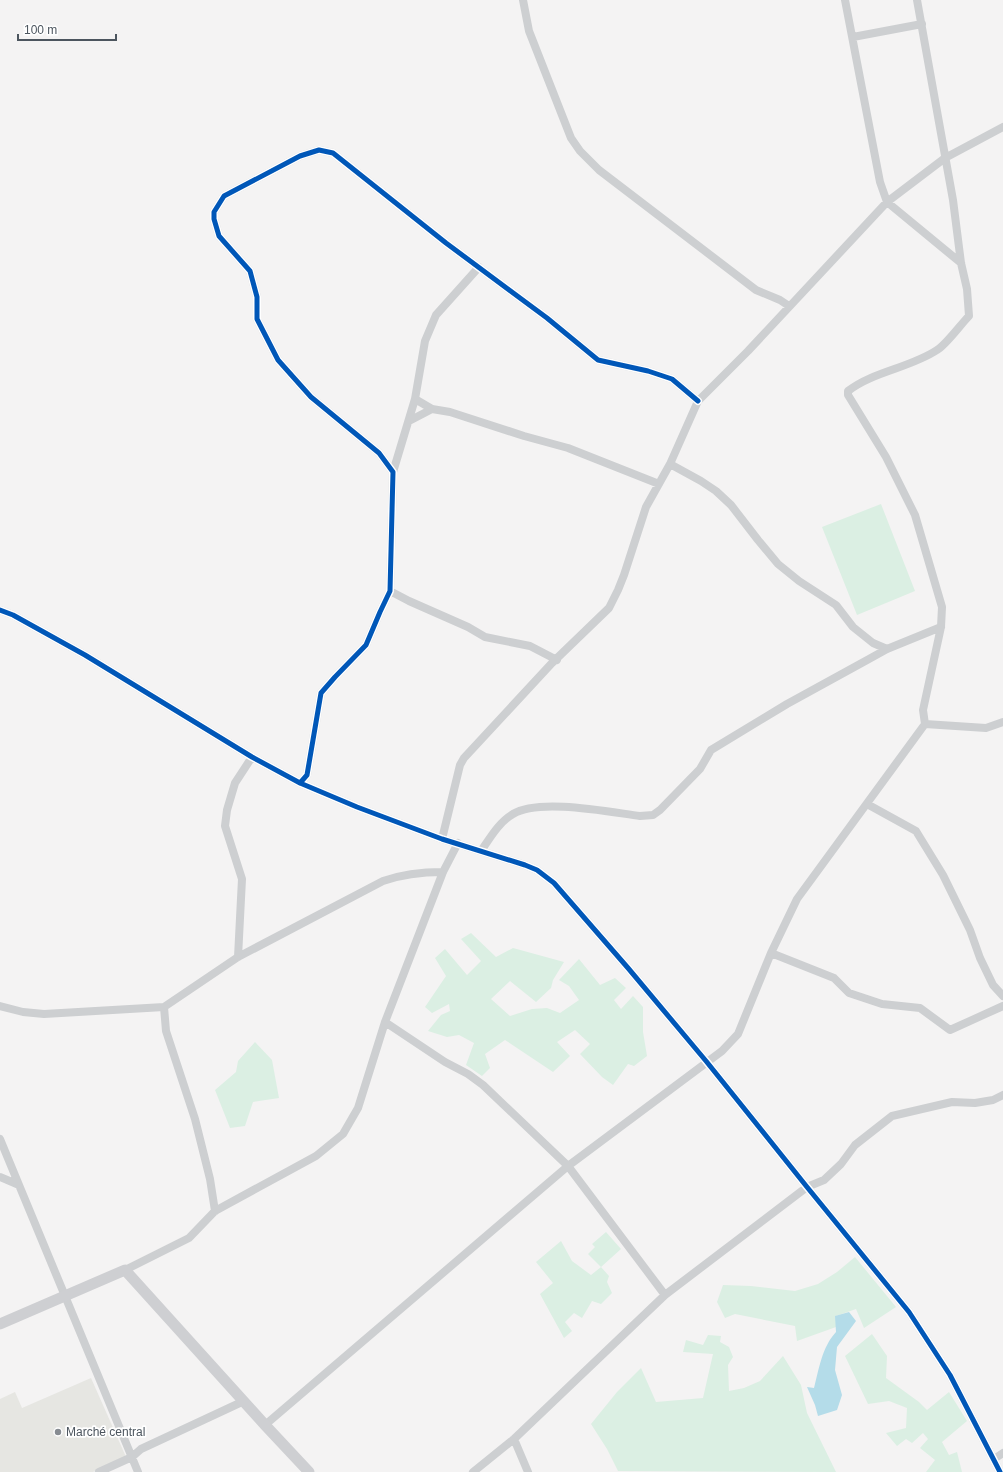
<svg xmlns="http://www.w3.org/2000/svg" width="1003" height="1472" viewBox="0 0 1003 1472" font-family="Helvetica,sans-serif">
<style>
.commercial{fill:#e6e6e2}
.green{fill:#dbefe3}
.water{fill:#b4dce9}
.lines{fill:none;stroke-linecap:round;stroke-linejoin:round}
.street{stroke:#cdcfd1;stroke-width:8}
.secondary{stroke:#cecfd2;stroke-width:11}
.cycleway-casing{stroke:#fff;stroke-width:8}
.cycleway{stroke:#0057b8;stroke-width:5}
.poi-dot{fill:#878c92;stroke:#fff;stroke-width:1.5}
.labels{text-anchor:middle;dominant-baseline:central;stroke-width:3.5;stroke-linejoin:round;paint-order:stroke}
.poi-label{font-size:12px;fill:#4c555e;stroke:#fff;text-anchor:start}
</style>
<rect width="100%" height="100%" fill="#f4f3f3"/>
<path class="commercial" d="M91,1378L126,1457L93,1472H0V1399L15,1392L22,1408Z"/>
<path class="green" d="M881,504L915,591L857,615L822,527Z
M471,933L496,957L513,948L564,962L553,980L551,988L536,1002L510,981L491,999L510,1016L532,1009L547,1008L560,1013L579,1000L569,986L559,980L579,959L600,985L615,978L626,988L614,1000L621,1009L633,996L643,1007V1032L647,1056L634,1066L628,1064L613,1085L602,1077L580,1054L590,1044L575,1030L557,1042L570,1056L553,1072L505,1040L485,1054L490,1068L482,1076L466,1065L474,1043L459,1035L447,1037L428,1031L441,1015L450,1011L449,1004L432,1013L425,1007L446,976L435,958L445,949L467,975L481,961L461,939Z
M255,1042L272,1060L279,1098L253,1102L245,1126L230,1128L215,1090L236,1072L238,1061Z
M606,1232L621,1249L601,1267L609,1276L607,1282L612,1293L601,1304L592,1301L582,1318L574,1313L565,1322L572,1331L564,1338L540,1294L553,1283L536,1262L561,1241L572,1261L591,1275L601,1267L588,1254L595,1247L592,1244Z
M855,1257L896,1307L864,1328L856,1309L836,1316V1327L797,1341L795,1326L735,1314L725,1318L717,1302L723,1285L751,1286L795,1291L818,1284L837,1272Z
M872,1334L887,1356L886,1378L919,1402L927,1410L949,1392L967,1421L942,1442L949,1455L957,1452L962,1472H926L935,1460L920,1448L928,1439L923,1433L912,1443L906,1439L897,1446L886,1433L906,1428L907,1408L889,1401L868,1404L845,1356Z
M708,1335L721,1336L720,1342L729,1347L733,1357L728,1365L729,1391L744,1388L760,1381L783,1356L801,1385L807,1413L836,1472L618,1471L607,1449L591,1424L617,1392L641,1368L656,1402L703,1398L713,1354L683,1352L686,1340L703,1345Z"/>
<path class="water" d="M849,1312L856,1321L837,1347L835,1370L842,1395L837,1410L818,1416L815,1405L807,1387L814,1388C819,1369 822,1347 836,1332L835,1316Z"/>
<g class="lines">
<path class="street" d="M523,0L529,31L571,138L580,151L599,170L756,290L780,300L789,306
M845,0L880,182L887,202L961,263
M917,0L953,200L961,263L967,289L969,316C961,324 946,345 937,350C910,368 874,371 848,391V395L886,457L915,515L942,607L941,627L923,710L925,724
M853,37L922,24
M415,399L432,409L450,412L524,436L568,448L659,484
M409,421L432,409
M670,464L701,481L716,491L731,505L758,540L778,564L799,581L836,605L853,627L873,643L887,649
M393,472L415,399L425,341L436,315L479,267
M390,591L409,601L468,627L485,637L530,646L557,660
M0,610L13,615L85,655L252,757L300,783L357,807L442,839L525,865L537,870L554,883L628,968L706,1061L807,1187L909,1312L950,1375L1000,1472
M300,783L307,775L321,693L335,677L366,645L380,612L390,591L393,472L379,453L311,397L278,360L257,319V297L250,271L219,236L214,219V212L224,196L300,156L319,150L333,153L446,243L547,318L598,360L648,371L672,379L698,401
M867,804L916,831L943,875L970,930L980,958L993,985L1003,996
M442,839L460,765L464,758L552,663L609,608L618,590L624,575L646,507L670,464L698,401L748,351L887,202L945,158L1003,127
M481,851C490,838 499,822 513,814C539,798 609,812 640,816L653,815L660,810L700,769L711,750L787,704L869,659L887,649L941,627
M771,953L834,978L849,993L882,1004L920,1008L950,1030L1003,1006
M238,957L242,879L225,826L227,810L235,783L252,757
M0,1006L23,1012L44,1014L164,1007L238,957L383,881C403,874 423,872 443,872
M164,1007L166,1031L195,1119L210,1179L215,1211
M385,1022L445,1062L468,1074L483,1085L568,1166L665,1295
M0,1139L19,1185
M0,1177L19,1185L138,1472
M125,1270L189,1238L215,1211L316,1156L343,1134L358,1108L385,1022L443,872L458,843
M265,1425L568,1166L722,1051L738,1034L771,953L797,899L925,724L986,728L1003,722
M514,1439L528,1472
M994,1459L1003,1453
M99,1472L132,1457L141,1449L244,1401
M473,1472L514,1439L665,1295L807,1187L824,1180L841,1164L855,1145L892,1116L952,1102L975,1103L993,1100L1003,1095"/>
<path class="secondary" d="M0,1324L125,1270L265,1425L309,1472"/>
<g class="cycleway-casing">
<path id="cycleway" d="M0,610L13,615L85,655L252,757L300,783L357,807L442,839L525,865L537,870L554,883L628,968L706,1061L807,1187L909,1312L950,1375L1000,1472
M300,783L307,775L321,693L335,677L366,645L380,612L390,591L393,472L379,453L311,397L278,360L257,319V297L250,271L219,236L214,219V212L224,196L300,156L319,150L333,153L446,243L547,318L598,360L648,371L672,379L698,401"/>
</g>
<use href="#cycleway" class="cycleway"/>
</g>
<circle class="poi-dot" cx="58" cy="1432" r="4"/>
<g class="labels">
<g class="poi-label">
<text x="66" y="1432">Marché central</text>
</g>
</g>
<path d="M18 34v6h98v-6" fill="none" stroke="#4c555e" stroke-width="2"/>
<text x="24" y="34" font-size="12" fill="#4c555e" stroke="#ffffff" stroke-width="3" paint-order="stroke">100 m</text>
</svg>
